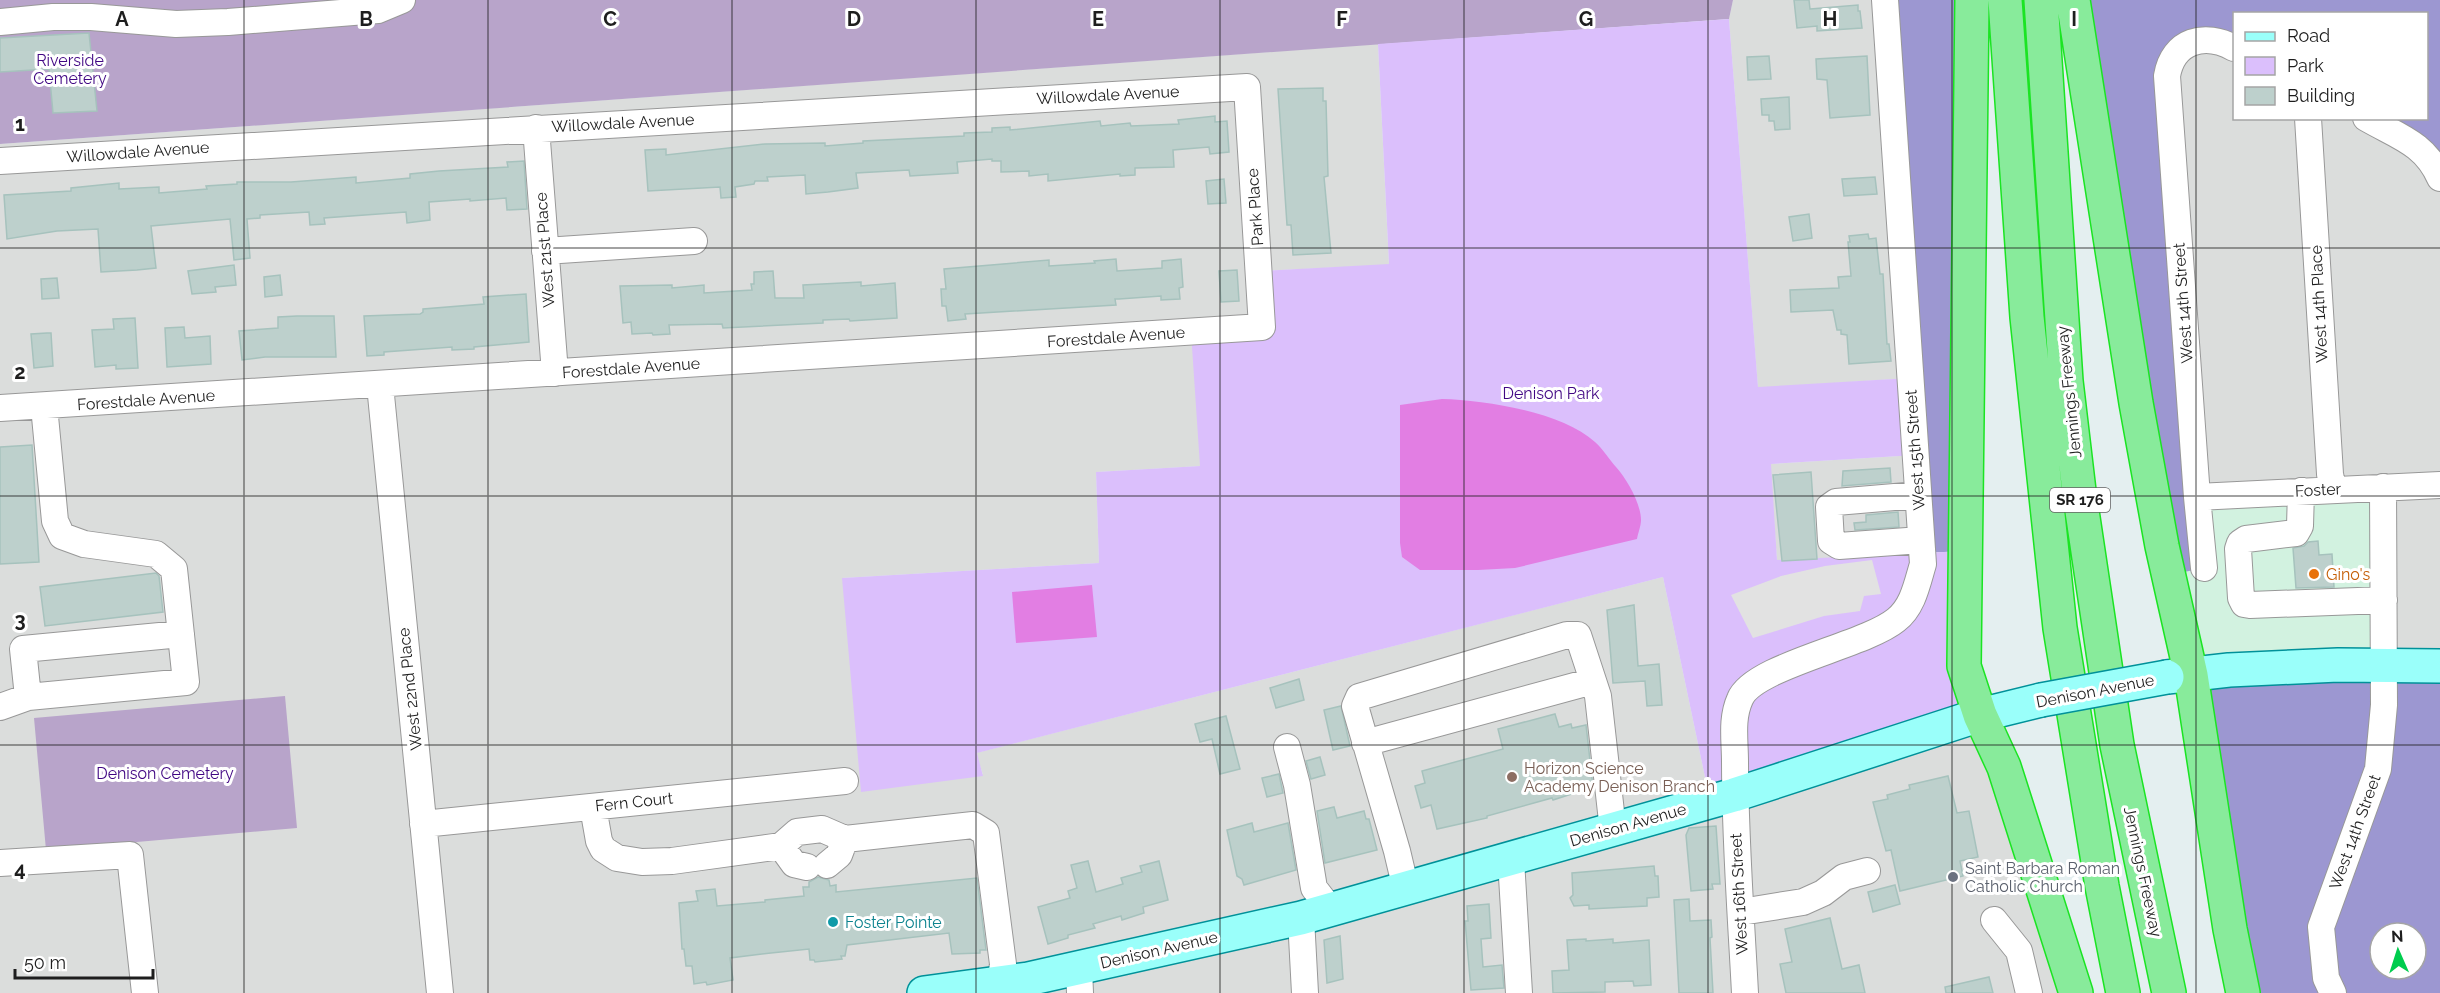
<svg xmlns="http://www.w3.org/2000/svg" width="2440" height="993" viewBox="0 0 2440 993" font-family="Raleway,sans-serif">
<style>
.residential{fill:#dbdddc}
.commercial{fill:#d2f2e0}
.forest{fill:#9c97d1;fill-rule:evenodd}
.cemetery{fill:#b8a4ca}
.park{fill:#dbbffc}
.pitch{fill:#e27ee3}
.parking{fill:#e2e2e2}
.building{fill:#bdd0cc;stroke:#a6c2bd;stroke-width:1.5}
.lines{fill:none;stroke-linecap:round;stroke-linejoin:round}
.minor-casing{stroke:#989898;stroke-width:28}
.major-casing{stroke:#009199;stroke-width:36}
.highway-casing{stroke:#1be423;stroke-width:36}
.minor{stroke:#fff;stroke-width:26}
.major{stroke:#9afffa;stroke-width:33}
.highway{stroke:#88eb9b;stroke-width:33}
.major-bridge-casing{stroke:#009199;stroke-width:36;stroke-linecap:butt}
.major-bridge{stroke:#9afffa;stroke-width:33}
.grid{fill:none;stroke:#1e1e1e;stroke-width:1.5;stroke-opacity:0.55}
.food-dot{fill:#e8710a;stroke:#fff;stroke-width:2}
.education-dot{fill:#8d6e63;stroke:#fff;stroke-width:2}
.worship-dot{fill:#6b7280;stroke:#fff;stroke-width:2}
.culture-dot{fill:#0f9aa8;stroke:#fff;stroke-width:2}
.labels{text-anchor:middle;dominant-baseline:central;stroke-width:6;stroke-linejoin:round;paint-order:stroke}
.shield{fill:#fff;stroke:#626262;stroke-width:1.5}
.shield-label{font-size:15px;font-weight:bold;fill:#1e1e1e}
.park-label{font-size:16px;fill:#400683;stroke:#fff}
.street-label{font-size:16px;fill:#1e1e1e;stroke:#fff}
.food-label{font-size:16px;fill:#c56008;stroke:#fff;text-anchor:start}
.education-label{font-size:16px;fill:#785e54;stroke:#fff;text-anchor:start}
.worship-label{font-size:16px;fill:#5b616d;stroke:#fff;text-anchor:start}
.culture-label{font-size:16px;fill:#0d838f;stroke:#fff;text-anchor:start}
.grid-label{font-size:20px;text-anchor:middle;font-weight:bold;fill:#1e1e1e;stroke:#fff;stroke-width:6;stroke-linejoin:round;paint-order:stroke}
</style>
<rect width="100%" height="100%" fill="#e4eff0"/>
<path class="residential" d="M1733,0H1885L1910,378L1758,388L1729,19Z
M1378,44L1389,265L1259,271L1262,327L1192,332L1201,466L1096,472L1099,563L842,578L983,775L976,753L1663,577L1710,801L1980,715L2076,993H0V144Z
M2186,44L2234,48V118L2366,119L2440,159V666L2384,665L2203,568L2167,76Z
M1916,455L1922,553L1777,561L1770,464Z"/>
<path class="commercial" d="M2383,487L2384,665L2191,675L2169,575L2197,497Z"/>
<path class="forest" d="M1885,0H1972L1965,551L1922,553Z
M2073,0H2440V159L2366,119L2426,118V14H2234V48L2223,42L2170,62L2204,568L2169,575Z
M2440,666V993H2243L2191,675ZM2380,933H2416V969H2380Z"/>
<path class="cemetery" d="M0,0H1733L1729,19L0,144Z
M285,696L297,828L46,850L34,718Z"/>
<path class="park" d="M1729,19L1758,387L1910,378L1916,455L1771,464L1777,560L1965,551L1980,715L1710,801L1663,577L977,753L983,776L861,792L842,578L1099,563L1096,472L1200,466L1191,332L1262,327L1259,271L1389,264L1378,44Z"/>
<path class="pitch" d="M1442,399C1485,400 1562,412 1595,442C1603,449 1609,459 1616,467C1627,479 1641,504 1641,520C1641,526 1638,533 1637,539L1515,568L1478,570H1420L1402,557L1400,543V405Z
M1092,585L1097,637L1016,643L1012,592Z"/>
<path class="parking" d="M1872,560L1881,594L1864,596L1860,611L1824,616L1753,638L1731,595L1781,576L1825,566Z"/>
<path class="building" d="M1794,0H1809L1810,9L1858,5V11H1860L1862,28L1817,31V26L1797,28Z
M89,33L97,111L53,113L49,69L0,72V38Z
M1769,56L1771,79L1748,80L1747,57Z
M1867,56L1870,115L1830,118L1827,80L1817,79L1816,59Z
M1323,88V101H1326L1328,176L1324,177L1331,253L1293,255L1291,225H1287L1278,89Z
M1789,97L1790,129L1775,130L1774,121H1769V115H1762L1761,99Z
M1215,116V122L1227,121L1229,152L1210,154L1209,147L1173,150L1174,167L1135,168V175L1120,176V174L1048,181V174L1029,176V171L1001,172V161H992V159L957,162L958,173L910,176L909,170L856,173L858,188L828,192L806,194L805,175L767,177L768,181H755L754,184L735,187L736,197L721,198L720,187L648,191L645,150L666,149V155L765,144L825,143V146L863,143V141L964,136V133L992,132V128L1010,127V130L1100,121L1101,126L1130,123L1131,126L1179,124L1178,120Z
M524,161L527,209L507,210L506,198L470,201V199L429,202L430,220L407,223L406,212L324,218L325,224L310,225L309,212L260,215V218L247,219L250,258L234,260L230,219L151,226L156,268L137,270L101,272L98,229L57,231L7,239L4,195L71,191V188L119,183V189L159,187V193L207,189L206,186L237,184V182H291L356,177V183L410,178V174L439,171L508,167L507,162Z
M1875,177L1877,194L1844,196L1842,179Z
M1224,179L1226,203L1208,204L1206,181Z
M1809,214L1812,238L1793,241L1789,217Z
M1868,234L1869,239L1876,238L1880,274H1883L1887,344H1889L1891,361L1849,364L1847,335L1841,334V330H1837L1833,310L1791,312L1790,290L1839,288L1838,277L1851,276L1848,242H1850L1849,236Z
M1116,259L1117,271L1162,268V261L1181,259L1183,287L1179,288L1180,299L1161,300V296L1119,299H1115L1116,305L965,314L966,319L948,321L946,306H942L941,289H946L944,269L1049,260V266L1095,263L1094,261Z
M234,265L236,285L215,287L216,292L192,294L188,271Z
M1237,270L1239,301L1221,302L1219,271Z
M773,271L775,298H804L803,285L861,282V286L895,283L897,318L850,321L849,319L823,320V323L723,328L722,324L669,325L670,334L653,335L652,333L632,334L631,322L623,323L620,286L672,285V288L704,285V293L752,290L751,284H754V272Z
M280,275L282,295L265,297L264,277Z
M57,278L59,298L42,299L41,279Z
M526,294L529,342L474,347V349L452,350V347L384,352V355L367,356L364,316L420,314L423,312V309L484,304L483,297Z
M297,316H334L336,357H265L242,360L239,331L278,328V317Z
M135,318L138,368L116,369V365L95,367L92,330L114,329L113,319Z
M184,327L185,338L210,336L211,364L167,367L165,328Z
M47,333H51L53,366L34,368L31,334Z
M32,445L39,562L0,564V447Z
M1890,468L1891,482L1842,486L1843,471Z
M1811,472L1817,559L1782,561L1773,475Z
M1898,512L1899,527L1855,530L1854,523L1866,522V515Z
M2318,541L2319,555L2332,554L2334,587L2296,588L2293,548L2304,546L2308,542Z
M156,573L159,576L163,612L45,626L40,587Z
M1634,605L1638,666L1659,664L1662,705L1647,706L1645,681L1613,683L1607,610Z
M1299,679L1304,700L1276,708L1270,688Z
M1341,706L1350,746L1333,750L1324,710Z
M1555,714L1559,727L1571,724L1572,728L1586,725L1593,787L1553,800L1552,798L1487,816V818L1437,829L1431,805L1421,808L1415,786L1425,783L1422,771L1503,749L1498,729Z
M1226,716L1240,769L1220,774L1212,739L1200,742L1195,724Z
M1320,757L1325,775L1311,779L1306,761Z
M1279,774L1283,793L1267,797L1262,778Z
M1948,776L1957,813L1969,811L1978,857L1960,861L1963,876L1900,891L1891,850L1886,851L1873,802L1888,799L1887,795L1910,789L1909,785Z
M1334,807L1337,818L1364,811L1366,819H1369L1377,850L1325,863L1317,811Z
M1252,823L1254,832L1288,823L1296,870L1244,885L1242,879L1237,876L1227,830Z
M1716,826L1720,884H1712L1713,889L1691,891L1686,835L1689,828Z
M1088,861L1096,892L1123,884L1121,878L1142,872L1140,866L1159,861L1168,900L1143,907L1144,913L1122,920L1121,916L1093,924L1095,928L1068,935V938L1048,944L1038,907L1070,898L1068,891L1077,888L1071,865Z
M1654,866L1655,876H1658L1659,897L1647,898V906L1589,909V905L1574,906L1570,898L1573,895L1572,873Z
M818,877L829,880L830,886L836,885V892L977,878L986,950H980V953L952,954L949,933L847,945L845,956H841L842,959L815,962L814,960H810L809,949L771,953L730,958L733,980L707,985L706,982L694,984L692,966H686L684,949H682L679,903L698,901L696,891L715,889L717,906L765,902V900L804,896L803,887H809V882Z
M1895,885L1900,904L1873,912L1868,892Z
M1689,899L1690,921L1711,920L1712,937L1710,938L1713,993H1679L1674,900Z
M1489,904L1491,938L1481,939L1483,967L1502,965L1504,988L1471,990L1465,921H1468L1467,906Z
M1830,918L1842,969L1859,965L1865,993H1786L1780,964L1792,962L1785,929Z
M1340,936L1343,979L1327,983L1324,940Z
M1586,939V941L1613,939V943L1649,940L1651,985L1634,986L1633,981L1605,982V992L1553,993L1552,971L1569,970L1567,940Z
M1989,977L1993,993H1946L1945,987Z"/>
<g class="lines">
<g class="minor-casing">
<path id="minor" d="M0,22L53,17H91L176,24L228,22L378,10L402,0
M2308,118L2330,474L2333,490
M2366,118C2397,136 2425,143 2440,178
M536,128L555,373
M0,161L1247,87L1262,327L0,408
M545,251L694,241
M380,385L440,993
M2301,491L2300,526L2296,533L2246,539L2240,543L2238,549L2241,598L2244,604L2250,605L2384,600
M1918,495L1836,502L1829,507L1831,541L1839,546L1921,540
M2197,497L2440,485
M2204,568L2197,497L2167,76C2173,40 2205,32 2234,48
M28,697L23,649L181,634
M0,707L28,697L186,682L174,569L156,554L84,544L62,536L55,521L44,406
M1365,743L1593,681
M1287,747L1297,785L1314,888L1331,910
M593,807L599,841L603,849L617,858L642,862L672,861L781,846L797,832L822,829L845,839L973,825L986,833L1003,964L1000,985
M423,824L845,781
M781,846L794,864L807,867
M1511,860L1519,993
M0,863L130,855L145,993
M827,865L839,855L845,839
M1406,889L1397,851L1355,706L1359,697L1567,635H1578L1598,696L1613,830
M1741,912L1803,902L1823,893L1844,877L1867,871
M1301,918L1305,993
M1994,920L2019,951L2029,993
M1079,968L1080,993
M1745,993C1741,916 1735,839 1735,762C1735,740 1731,719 1740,699C1753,666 1864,646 1896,620C1913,607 1917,584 1923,564L1885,0
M2333,993L2326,978L2321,927L2378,769L2384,705L2383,487"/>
</g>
<g class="major-casing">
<path id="major" d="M2167,677L2229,670L2338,665L2440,666
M924,993L1028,979L1301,918L1734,795L1980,715L2041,700"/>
</g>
<g class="highway-casing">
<path id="highway" d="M1972,0L1964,666L1980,715L2004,767L2076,993
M2005,0L2027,317L2060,628L2102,886L2123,993
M2041,0L2066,381L2079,491L2117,745L2169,993
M2073,0L2136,403L2162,546L2191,675L2230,929L2243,993"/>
</g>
<use href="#minor" class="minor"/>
<use href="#major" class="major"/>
<use href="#highway" class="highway"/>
<g class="major-bridge-casing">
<path id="major-bridge" d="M2041,700L2167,677"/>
</g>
<use href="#major-bridge" class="major-bridge"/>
</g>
<path class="grid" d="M244,0V993M488,0V993M732,0V993M976,0V993M1220,0V993M1464,0V993M1708,0V993M1952,0V993M2196,0V993M0,248H2440M0,496H2440M0,745H2440"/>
<circle class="food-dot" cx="2314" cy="574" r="6"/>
<circle class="education-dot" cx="1512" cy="777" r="6"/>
<circle class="worship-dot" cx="1953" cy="877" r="6"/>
<circle class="culture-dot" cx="833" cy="922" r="6"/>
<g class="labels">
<rect class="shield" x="2050" y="488" width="60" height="24" rx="4.5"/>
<g class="shield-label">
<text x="2080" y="500">SR 176</text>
</g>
<g class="park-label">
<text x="70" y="60">Riverside<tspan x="70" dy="18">Cemetery</tspan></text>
<text x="1551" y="393">Denison Park</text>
<text x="165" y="773">Denison Cemetery</text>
</g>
<g class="street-label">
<text transform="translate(1108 95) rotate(-3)">Willowdale Avenue</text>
<text transform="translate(623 123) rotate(-3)">Willowdale Avenue</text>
<text transform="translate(138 152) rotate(-4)">Willowdale Avenue</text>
<text transform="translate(1255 207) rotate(-94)">Park Place</text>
<text transform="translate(545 250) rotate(-94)">West 21st Place</text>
<text transform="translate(2183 303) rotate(-94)">West 14th Street</text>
<text transform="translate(2319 304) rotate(-93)">West 14th Place</text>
<text transform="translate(1116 337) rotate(-4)">Forestdale Avenue</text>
<text transform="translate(631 368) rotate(-4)">Forestdale Avenue</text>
<text transform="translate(2069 392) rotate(-96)">Jennings Freeway</text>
<text transform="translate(146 400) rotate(-4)">Forestdale Avenue</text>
<text transform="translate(1915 450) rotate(-94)">West 15th Street</text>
<text transform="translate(2318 490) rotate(-3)">Foster</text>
<text transform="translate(410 689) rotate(-96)">West 22nd Place</text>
<text transform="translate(2095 691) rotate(-11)">Denison Avenue</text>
<text transform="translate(634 802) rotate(-6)">Fern Court</text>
<text transform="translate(1628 825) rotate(-16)">Denison Avenue</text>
<text transform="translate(2355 832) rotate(-70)">West 14th Street</text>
<text transform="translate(2143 872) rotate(78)">Jennings Freeway</text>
<text transform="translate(1739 894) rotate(-93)">West 16th Street</text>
<text transform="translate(1159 950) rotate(-13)">Denison Avenue</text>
</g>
<g class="food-label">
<text x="2326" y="574">Gino's</text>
</g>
<g class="education-label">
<text x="1524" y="768">Horizon Science<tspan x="1524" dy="18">Academy Denison Branch</tspan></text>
</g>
<g class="worship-label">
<text x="1965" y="868">Saint Barbara Roman<tspan x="1965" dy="18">Catholic Church</tspan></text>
</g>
<g class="culture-label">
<text x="845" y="922">Foster Pointe</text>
</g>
</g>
<g class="grid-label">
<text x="122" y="26">A</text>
<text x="366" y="26">B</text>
<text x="610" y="26">C</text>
<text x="854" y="26">D</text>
<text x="1098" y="26">E</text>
<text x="1342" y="26">F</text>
<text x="1586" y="26">G</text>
<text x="1830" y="26">H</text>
<text x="2074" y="26">I</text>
<text x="20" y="131">1</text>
<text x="20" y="379">2</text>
<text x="20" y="627">3</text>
<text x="20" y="876">4</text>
</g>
<rect x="2233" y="12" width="195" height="108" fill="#ffffff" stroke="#a5a5a5" stroke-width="1.5"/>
<rect x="2245" y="32" width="30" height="9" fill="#9afffa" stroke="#a5a5a5" stroke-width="1.5"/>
<text x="2287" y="42" font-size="18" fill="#1e1e1e">Road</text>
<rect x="2245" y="57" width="30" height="18" fill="#dbbffc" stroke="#a5a5a5" stroke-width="1.5"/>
<text x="2287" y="72" font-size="18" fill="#1e1e1e">Park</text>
<rect x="2245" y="87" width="30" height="18" fill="#bdd0cc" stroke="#a5a5a5" stroke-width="1.5"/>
<text x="2287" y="102" font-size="18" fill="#1e1e1e">Building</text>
<g transform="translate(2398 951) rotate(357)"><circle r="28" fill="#ffffff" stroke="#a5a5a5" stroke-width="1.5"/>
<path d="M0-4.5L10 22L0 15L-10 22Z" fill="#00cd4e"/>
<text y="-9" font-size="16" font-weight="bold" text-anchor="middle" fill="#1e1e1e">N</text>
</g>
<path d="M15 969v9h138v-9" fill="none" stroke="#1e1e1e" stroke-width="3"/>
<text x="24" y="969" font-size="18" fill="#1e1e1e" stroke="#ffffff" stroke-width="4.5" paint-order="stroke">50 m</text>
</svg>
